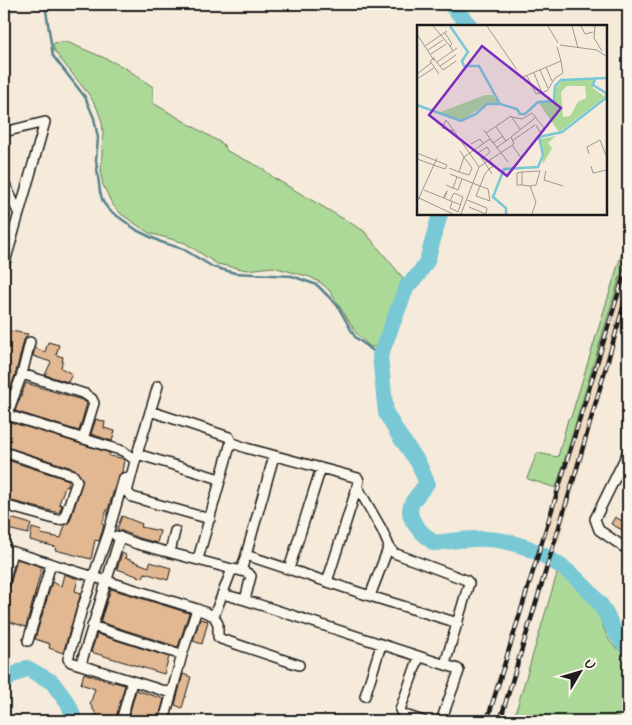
<svg xmlns="http://www.w3.org/2000/svg" width="632" height="725" viewBox="0 0 632 725" font-family="Mynerve,sans-serif">
<style>
.built{fill:#f0dbc4}
.green{fill:#acd998;stroke:#647a5a}
.lines{fill:none;stroke-linecap:round;stroke-linejoin:round}
.stream{stroke:#54838c;stroke-width:2.5}
.river{stroke:#79c8d6;stroke-width:16}
.building{fill:#e1b891;stroke:#1c1c1c}
.street-casing{stroke:#1c1c1c;stroke-width:12}
.street{stroke:#fbf7ec;stroke-width:9}
.rail-casing{stroke:#1c1c1c;stroke-width:4.5}
.rail{stroke:#fbf7ec;stroke-width:2.5;stroke-dasharray:8;stroke-linecap:butt}
.inset-river{fill:none;stroke:#79c8d6;stroke-width:2.5}
.inset-road{fill:none;stroke:#9f988e;stroke-width:1}
.view{fill:#7b2cbf;fill-opacity:0.15;stroke:#7b2cbf;stroke-width:2.5}
.inset-edge{fill:none;stroke:#1c1c1c;stroke-width:2.5}
</style>
<rect width="100%" height="100%" fill="#f6eada"/>
<filter id="ink" filterUnits="userSpaceOnUse"><feTurbulence type="fractalNoise" baseFrequency=".02" numOctaves="2"/><feDisplacementMap in="SourceGraphic" scale="10" xChannelSelector="R" yChannelSelector="G"/><feConvolveMatrix kernelMatrix="1 2 1 2 8 2 1 2 1" color-interpolation-filters="sRGB"/></filter>
<g filter="url(#ink)">
<path class="built" d="M628,250V300L559,542L541,537Z"/>
<path class="green" d="M61,42H67L109,60L127,69L153,87V103L223,144L227,151L262,168L274,178L364,231L404,279L378,347H371L367,344L357,334L329,290L321,283L310,277L273,267L247,270L217,264L185,243L149,233L121,214L112,204L103,185L101,174L103,132L102,122L97,108L90,96L55,52L53,45L54,43Z
M628,233V250L556,488L528,479L527,478L537,453L558,457L568,419L571,417Z
M559,567C574,578 589,595 597,612C607,632 605,645 628,655V721H513Z"/>
<g class="lines">
<path class="stream" d="M45,4L53,56L85,97L94,118L98,138L96,160L100,192L103,202L109,210L138,231L161,242L183,249L213,267L235,273L292,276L317,285L337,305L355,337L380,356"/>
<path class="river" d="M450,4L470,26
M440,214L427,261L418,275L407,286L380,356L386,413L398,434L418,462L427,483C423,489 416,496 412,503C404,519 423,534 434,543C452,541 470,538 487,539C532,541 573,569 600,604C610,618 614,637 628,648
M4,683L10,677L27,668L52,682L69,705L75,721"/>
</g>
<path class="building" d="M4,330L28,334L24,340L16,372L6,401L4,400V358L9,342L4,341Z
M48,342L59,345L56,355L63,357L61,368L72,374L68,382L45,375L51,362L33,356L35,348L45,352Z
M26,383L82,400L87,403L79,431L15,411Z
M96,419L105,422L104,428L115,431L112,441L91,434Z
M4,420L110,453L109,456L121,458L124,460L122,472L118,476L108,510H107L102,524L104,525L102,532L99,541L95,540L91,559L55,550L56,547L30,540L32,528L42,531L41,534L61,538L65,525L70,521L83,480L75,469L4,446Z
M4,459L69,480L68,487L65,486L59,504L62,505L59,513L4,499Z
M4,516L31,524L28,534L4,528Z
M122,516L142,524L141,527L160,531L157,543L139,538L117,529Z
M615,517L628,524V533L611,524Z
M122,553L126,555L125,558L149,567L150,562L171,568L168,580L145,573L143,578L117,569Z
M17,559L42,567L26,627L4,620V599L6,592H4V589L10,585Z
M64,574L78,579L75,591L81,593L63,653L49,648L50,644L35,639L52,582L61,586Z
M111,589L189,613L178,647L100,622Z
M200,619L208,621L202,644L193,641Z
M97,634L169,657L164,674L91,652Z
M84,673L113,683L114,682L125,685L115,721H100L90,704L95,689L81,684Z
M183,674L191,677L182,708L175,705Z
M136,690L164,699L158,721H149L142,719V721H136L128,719Z"/>
<g class="lines">
<g class="street-casing">
<path id="street" d="M4,132L45,122L4,266
M4,182L19,214
M22,374L85,394L92,399L94,403L83,439
M158,386L137,454L127,492L132,497L210,519
M150,411L226,436L229,437L231,442L246,448L358,478L359,481L327,582
M4,414L123,451L135,460
M7,415L22,374L30,342
M4,452L73,475L77,481L64,519L58,520L4,505
M628,452L595,519L599,530L628,550
M137,454L220,479
M130,477L124,478L108,534L82,609L68,659L71,662L171,693
M357,486L382,530L389,546L394,553L466,580L469,583L445,664
M116,536L137,544L232,569
M4,549L197,609L214,616L232,569C238,570 247,571 251,576L245,600
M170,552L175,531
M246,555L274,456
M198,559L231,442
M289,569L321,468
M241,571L246,555L370,596L458,623
M4,583L12,552
M222,594L245,600L458,669L459,671L441,721
M370,596L389,546
M214,616L218,624V637L221,639L299,665
M92,626L182,655
M28,641L51,564
M419,657L400,710L402,714L423,721
M81,664L120,537
M365,696L381,645
M121,721L132,682
M164,721L182,655L197,609"/>
</g>
<use href="#street" class="street"/>
<g class="rail-casing">
<path id="rail" d="M487,721L628,262
M500,721L577,468L628,290"/>
</g>
<use href="#rail" class="rail"/>
</g>
</g>
<g transform="translate(417 25)">
<rect width="190" height="190" fill="#f6eada"/>
<path d="M176,54V63L188,72L142,107L121,77L138,76L139,63L146,55ZM150,61H168L169,73L161,77L153,91L146,92L144,67ZM68,70H76L82,78L70,79L45,95L21,88ZM139,111L131,118L135,123L126,139L123,114Z" fill="#acd998" fill-rule="evenodd"/>
<path class="inset-river" d="M33,1L51,27L45,36L47,41H62L83,79L100,84L103,89H108L121,77L137,76L138,61L144,55L190,53M0,80L44,96L59,89L70,79H83M89,189V183L76,172L87,144L121,142L126,130L122,112L145,107L189,73V68L176,60L179,52"/>
<path class="inset-road" d="M16,1L33,21M70,1L100,45M131,1L141,18M155,1L161,23M164,1L168,9L176,7M178,1L177,13L185,26M28,8L35,19L33,21L36,26M0,9L16,34L18,35L16,32M143,20L180,25L190,32M8,21L30,6M11,25L26,15M14,29L29,19M16,34L13,36L22,49M18,35L26,45L39,36M20,37L40,23M23,41L39,30M129,42L135,56M123,45L131,63M117,48L125,68M0,49L14,38M110,51L119,69L130,66L138,53L146,48L144,36M106,52L144,36L140,22M0,54L17,43M95,92L105,94L115,88L128,104L123,107L119,100M79,102L89,116M67,105L76,118L86,111M37,106L25,103L29,95L37,106L60,139L62,142M69,108L94,91L103,104M94,112L118,93M75,116L91,137M95,116L118,100M54,119L63,114L66,118M95,120L105,134M79,123L93,113M43,126L47,132L73,114M0,128L30,140L28,144L0,134M172,129L170,122L183,115L190,133M73,135L77,141L72,144L75,149M174,141L176,148L190,145M32,143L42,147L52,150L55,143L47,132L42,147M129,146L127,155L146,161M105,147L123,146L119,160L113,161M33,149L63,161L71,164L73,176L59,171L63,161L68,149L72,144L61,128L70,122L73,127L65,134M29,160L36,163L40,152M105,160H100V148L105,147V160L113,161L119,177L115,189M36,163L41,165L45,154M7,165L44,180M0,172L36,189M26,173L30,166L28,173M1,175L20,133M50,175L70,183L69,189M33,176L37,168L46,172L41,187L33,183L35,177M52,182L69,189M44,189L62,142L97,119L94,112"/>
<path class="view" d="M65,21L144,83L90,151L12,90Z"/>
<rect width="190" height="190" class="inset-edge"/>
</g>
<rect width="632" height="725" fill="none" stroke="#fbf7ec" stroke-width="20"/>
<rect x="10" y="10" width="612" height="705" fill="none" stroke="#1c1c1c" stroke-width="2" filter="url(#ink)"/>
<g transform="translate(580 672) rotate(52)" stroke="#fbf7ec" stroke-width="4" paint-order="stroke">
<path d="M0-4L9 19L0 12L-9 19Z" fill="#1c1c1c"/>
<text y="-8" font-size="14" font-weight="bold" text-anchor="middle" fill="#1c1c1c">U</text>
</g>
</svg>
